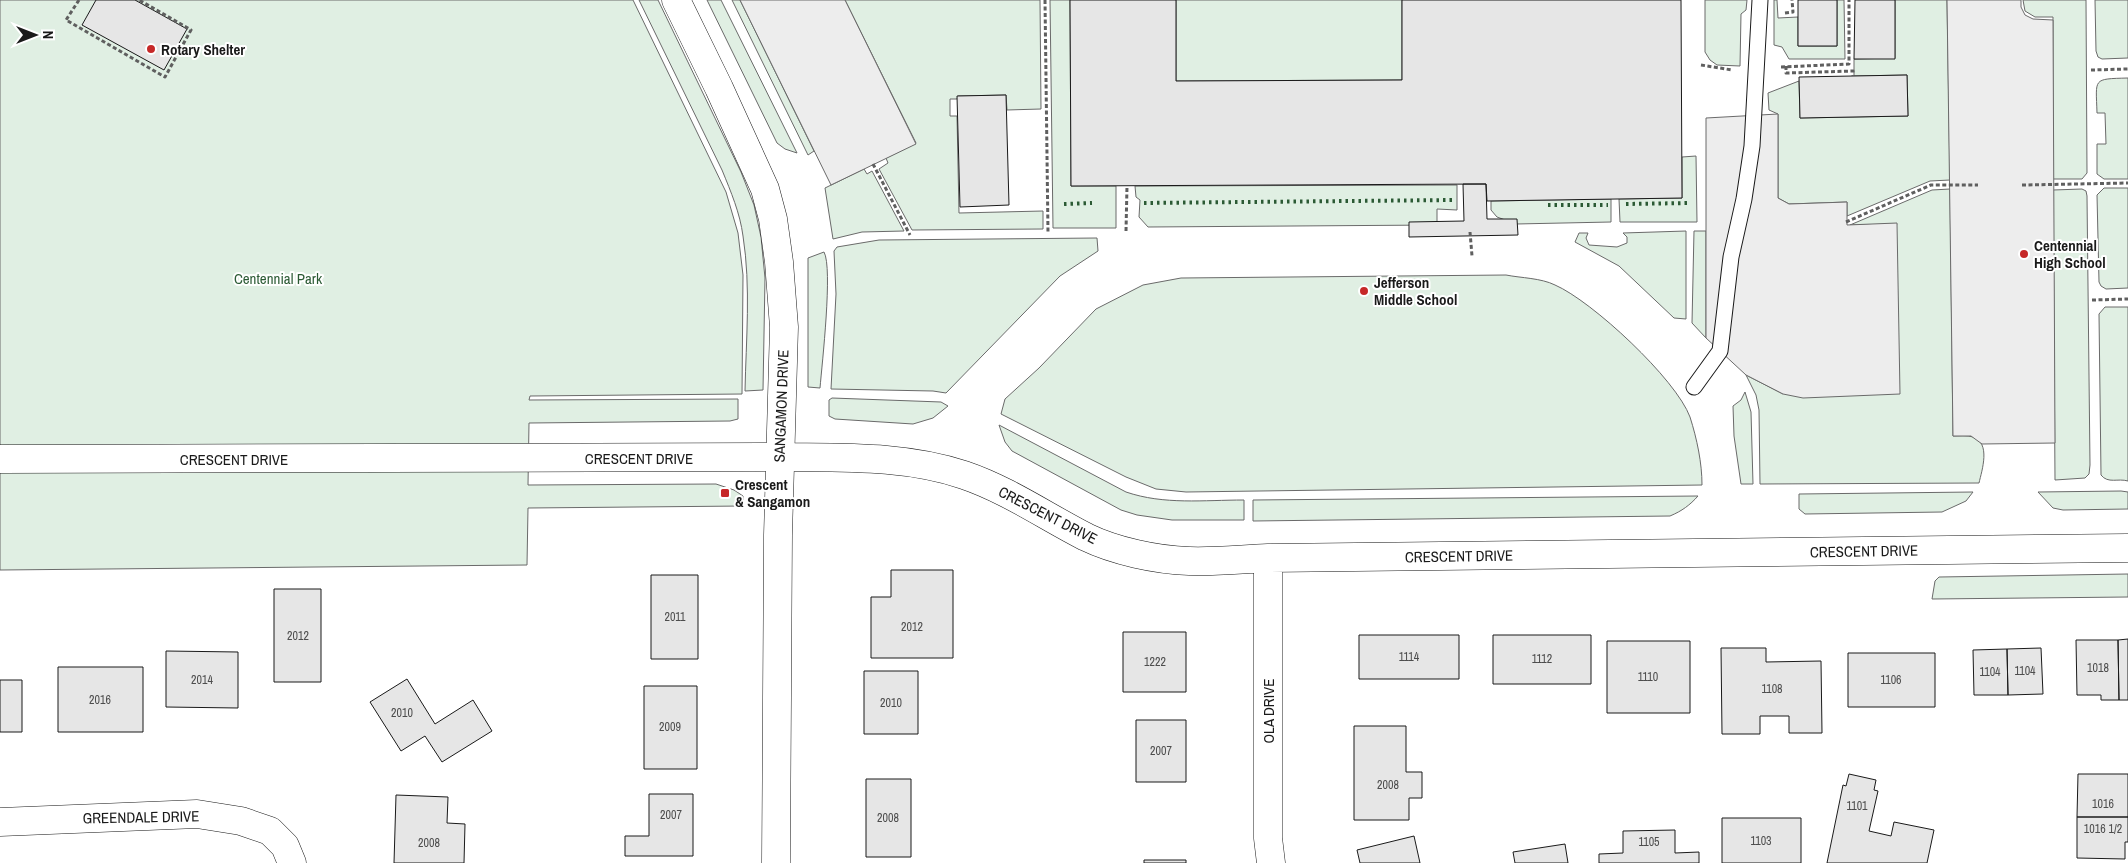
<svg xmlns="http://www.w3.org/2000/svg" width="2128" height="863" viewBox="0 0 2128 863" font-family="'Archivo Narrow',sans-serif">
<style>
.green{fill:#e0efe3;stroke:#6a6a6a}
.parking{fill:#ededed;stroke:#6a6a6a}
.building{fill:#e6e6e6;stroke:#1a1a1a}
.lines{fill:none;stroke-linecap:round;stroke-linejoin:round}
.service-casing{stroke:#1a1a1a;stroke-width:17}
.minor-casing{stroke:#1a1a1a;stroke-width:29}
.path{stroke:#5f5f5f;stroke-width:3;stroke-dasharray:4 2.5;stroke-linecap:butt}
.service{stroke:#fff;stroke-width:15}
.minor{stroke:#fff;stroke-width:28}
.hedge{stroke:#2b5a34;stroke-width:4;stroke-dasharray:2.5 4;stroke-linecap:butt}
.poi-dot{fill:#c62828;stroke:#fff;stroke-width:2}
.labels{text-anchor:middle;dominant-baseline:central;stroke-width:4;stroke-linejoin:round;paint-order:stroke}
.number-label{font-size:12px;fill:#4d4d4d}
.poi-label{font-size:15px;font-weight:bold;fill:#1a1a1a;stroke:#fff;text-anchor:start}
.park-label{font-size:15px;fill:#2b5a34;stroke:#fff}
.street-label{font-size:15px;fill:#1a1a1a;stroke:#fff}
</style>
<rect width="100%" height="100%" fill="#fff"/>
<path class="green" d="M0,0H633L726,192L738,233L743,275L742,394L530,396L529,400L738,399V419L730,421L529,423L528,485L716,484L734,490L743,496V506L528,508L527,565L0,570Z
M639,0H658L741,172L754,205L761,237L765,278L763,390L745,391C746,340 751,287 743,236C740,213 731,192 722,170Z
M707,0H721L797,153L785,149L777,143Z
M732,0H740L814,151L808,155Z
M845,0H1040L1041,109L1007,110L1006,95L958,96L957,99H950V116H957L959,213L1043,211V229L912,230L879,169L888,163L886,158L916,143Z
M1050,0H1070L1071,186H1116V228H1053Z
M1176,0H1402V80L1176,81Z
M1705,0H1747L1746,10L1741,14L1740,66L1717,65L1710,60L1705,52Z
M1774,0H1777L1778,18L1798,17V46H1837V0H1844L1845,59H1789L1782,47L1774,45Z
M1895,0H1947L1950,180L1930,181L1847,216V202L1789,204L1778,198V114L1769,110L1768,93L1799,81L1800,118L1908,116L1907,75L1854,76V59L1895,58Z
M2023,0H2086L2087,173L2082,179H2053V17H2035L2025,11Z
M2095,0H2128V58L2102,59L2098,57L2096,51Z
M2128,78V179H2104L2097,174V144H2106L2105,113H2097C2096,78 2092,79 2128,78Z
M1696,156L1697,222H1620L1619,199L1682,198V157Z
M864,169L867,174L872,171L904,231L862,232L833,239L825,188Z
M1457,185V210L1437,209V225L1148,227L1139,217L1140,200L1136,197L1135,186Z
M2104,188H2128V288L2106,289L2101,286L2099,282L2097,195Z
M1950,189L1953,436C1959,436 1967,435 1973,437C1991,443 1982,470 1979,483L1760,484L1759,410L1756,395L1746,375L1783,394L1897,224L1850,225L1932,190Z
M2082,189L2086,191L2087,196L2090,465L2089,474L2085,478L2055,480L2053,190Z
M1611,199V222L1516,224L1497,217L1491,210V201Z
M1686,231V319L1674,318L1619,266L1575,242L1579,233H1588L1586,238L1589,245L1617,247L1627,243V237L1623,233Z
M1694,231H1706V338L1692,323Z
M1097,238L1098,251L1060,276L946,393L933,391L831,389L836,294L834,251L837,247L879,240Z
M824,252C833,268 822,364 820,388L808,387V258Z
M1506,275C1521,278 1541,278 1555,285C1592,301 1676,379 1690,417C1697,439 1702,463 1702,485L1186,492L1156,489L1126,477L1001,414L1005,399L1039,368L1096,309L1143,285L1181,278Z
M2105,307H2128V481C2118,478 2108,484 2101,475L2099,314Z
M1745,392L1751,412L1753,484H1741L1734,436L1733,406L1741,400Z
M832,398L941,402L948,406L933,418L913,424L835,419L829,416V400Z
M999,425L1126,492C1164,505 1204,500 1244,500V520H1172L1137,515L1121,510L1012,451L1005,442Z
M2121,491L2128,492V509L2063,510L2053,508L2038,492Z
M1973,492L1966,501L1942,512L1805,514L1799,509V494Z
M1698,496C1690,505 1682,511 1670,516L1253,521V500Z
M2128,574V597L1932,599L1935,581L1939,577Z"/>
<path class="parking" d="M740,0H845L916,144L831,185Z
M1947,0H2021V7L2025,15L2033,19L2053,20L2055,443L1982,444L1971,436H1953Z
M1778,114V198L1789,204L1847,202V225L1897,223L1900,394L1803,398L1783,394L1746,375L1706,338V118Z"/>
<path class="building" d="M96,0H135L187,29L164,70L82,25Z
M1070,0H1176V81L1402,80V0H1681L1682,198L1487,201L1486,184L1071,186Z
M1798,0H1837V46H1798Z
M1855,0H1895V59H1854Z
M1907,75L1908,116L1800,118L1799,77Z
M1006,95L1009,205L960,207L957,96Z
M1463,184H1486L1487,219H1517L1518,235L1409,237V222L1464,221Z
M891,570H953V658H871V597H891Z
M651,575H698V659H651Z
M274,589H321V682H274Z
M1123,632H1186V692H1123Z
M1359,635H1459V679H1359Z
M1493,635H1591V684H1493Z
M2128,639V700H2119L2118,640Z
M2076,640H2118L2119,700H2101V695H2077Z
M1607,641H1690V713H1607Z
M1721,648H1766V662L1821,661L1822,733H1789V716H1760V734H1722Z
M2041,648L2043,694L2008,695L2007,649Z
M2007,649L2008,695H1974L1973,650Z
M166,651L238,652V708L166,707Z
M1848,653H1935V707H1848Z
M58,667H143V732H58Z
M864,671H918V734H864Z
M407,679L435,724L473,700L492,731L442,762L425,736L401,751L370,702Z
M0,680H22V732H0Z
M644,686H697V769H644Z
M1136,720H1186V782H1136Z
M1354,726H1406V772H1422V798H1409V820H1354Z
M1849,774L1876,780L1874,790L1878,791L1869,831L1891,836L1894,822L1934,830L1927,863H1827L1843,785L1846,786Z
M2078,774H2128V817H2077Z
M866,779H911V857H866Z
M649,794H693V856H625V836H649Z
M396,795L448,797L447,823L465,824L464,863H394Z
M2077,817H2128V842H2125V859L2077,858Z
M1722,818H1801V863H1722Z
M1675,830V853L1699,852V863H1599V854L1623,853V831Z
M1414,836L1420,863H1360L1357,850Z
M1565,844L1568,863H1515L1513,852Z
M1144,860H1186V863H1144Z"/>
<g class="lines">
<g class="service-casing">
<path id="service" d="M1694,387L1720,351L1731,257L1744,199L1752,146L1760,0"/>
</g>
<g class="minor-casing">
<path id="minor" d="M676,0L719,88L765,189L773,219L779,262L784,327L778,535L776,863
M0,459L779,457C841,458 905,455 964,475C1008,490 1045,516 1086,537C1115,551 1156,560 1189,561C1215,562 1242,559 1268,558L2128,548
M1268,558V838L1271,863
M0,822L197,814L241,821L270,831L285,846L292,863"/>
</g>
<path class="path" d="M79,0L66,20L165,77L191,30L139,0
M1045,0L1048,233
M1785,13L1793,12L1792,0
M1701,65L1732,70
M1786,66V73L1853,71V76
M1781,67L1849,64V0
M2091,70L2128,69
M873,164L910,235
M2022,185L2128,183
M1846,222L1931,185H1978
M1126,231L1127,186
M1470,232L1472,256
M2092,300L2128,299"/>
<use href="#service" class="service"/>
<use href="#minor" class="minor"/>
<path class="hedge" d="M1144,203L1454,200
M1064,204L1092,203
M1626,204L1689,203
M1548,205H1608"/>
</g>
<g class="poi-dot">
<circle cx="151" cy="49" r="5"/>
<circle cx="2024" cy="254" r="5"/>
<circle cx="1364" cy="291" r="5"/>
<rect x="720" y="488" width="10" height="10" rx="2.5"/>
</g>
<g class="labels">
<g class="number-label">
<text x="675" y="617">2011</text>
<text x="912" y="627">2012</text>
<text x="298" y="636">2012</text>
<text x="1409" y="657">1114</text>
<text x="1542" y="659">1112</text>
<text x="1155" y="662">1222</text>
<text x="2098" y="668">1018</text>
<text x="2025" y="671">1104</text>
<text x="1990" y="672">1104</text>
<text x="1648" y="677">1110</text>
<text x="202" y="680">2014</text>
<text x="1891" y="680">1106</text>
<text x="1772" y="689">1108</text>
<text x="100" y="700">2016</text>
<text x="891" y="703">2010</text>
<text x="402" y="713">2010</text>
<text x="670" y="727">2009</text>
<text x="1161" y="751">2007</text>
<text x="1388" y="785">2008</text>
<text x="2103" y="804">1016</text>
<text x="1857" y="806">1101</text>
<text x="671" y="815">2007</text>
<text x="888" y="818">2008</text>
<text x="2103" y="829">1016 1/2</text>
<text x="1761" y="841">1103</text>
<text x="1649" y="842">1105</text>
<text x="429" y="843">2008</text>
</g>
<g class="poi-label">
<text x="161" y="49">Rotary Shelter</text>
<text x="2034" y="245">Centennial<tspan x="2034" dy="17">High School</tspan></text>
<text x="1374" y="282">Jefferson<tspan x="1374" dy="17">Middle School</tspan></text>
<text x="735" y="484">Crescent<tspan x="735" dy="17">&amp; Sangamon</tspan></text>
</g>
<g class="park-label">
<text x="278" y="278">Centennial Park</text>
</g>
<g class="street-label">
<text transform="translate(781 406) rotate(-88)">SANGAMON DRIVE</text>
<text x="639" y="458">CRESCENT DRIVE</text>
<text x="234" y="459">CRESCENT DRIVE</text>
<text transform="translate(1048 515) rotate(27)">CRESCENT DRIVE</text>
<text transform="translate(1864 551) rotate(-1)">CRESCENT DRIVE</text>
<text transform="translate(1459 556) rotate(-1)">CRESCENT DRIVE</text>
<text transform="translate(1268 711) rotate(-90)">OLA DRIVE</text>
<text transform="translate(141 817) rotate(-1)">GREENDALE DRIVE</text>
</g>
</g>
<g transform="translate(35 35) rotate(90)" stroke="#ffffff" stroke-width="4" paint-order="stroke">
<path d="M0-4L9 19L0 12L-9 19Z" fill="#1a1a1a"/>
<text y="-8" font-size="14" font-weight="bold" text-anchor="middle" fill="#1a1a1a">N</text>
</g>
</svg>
